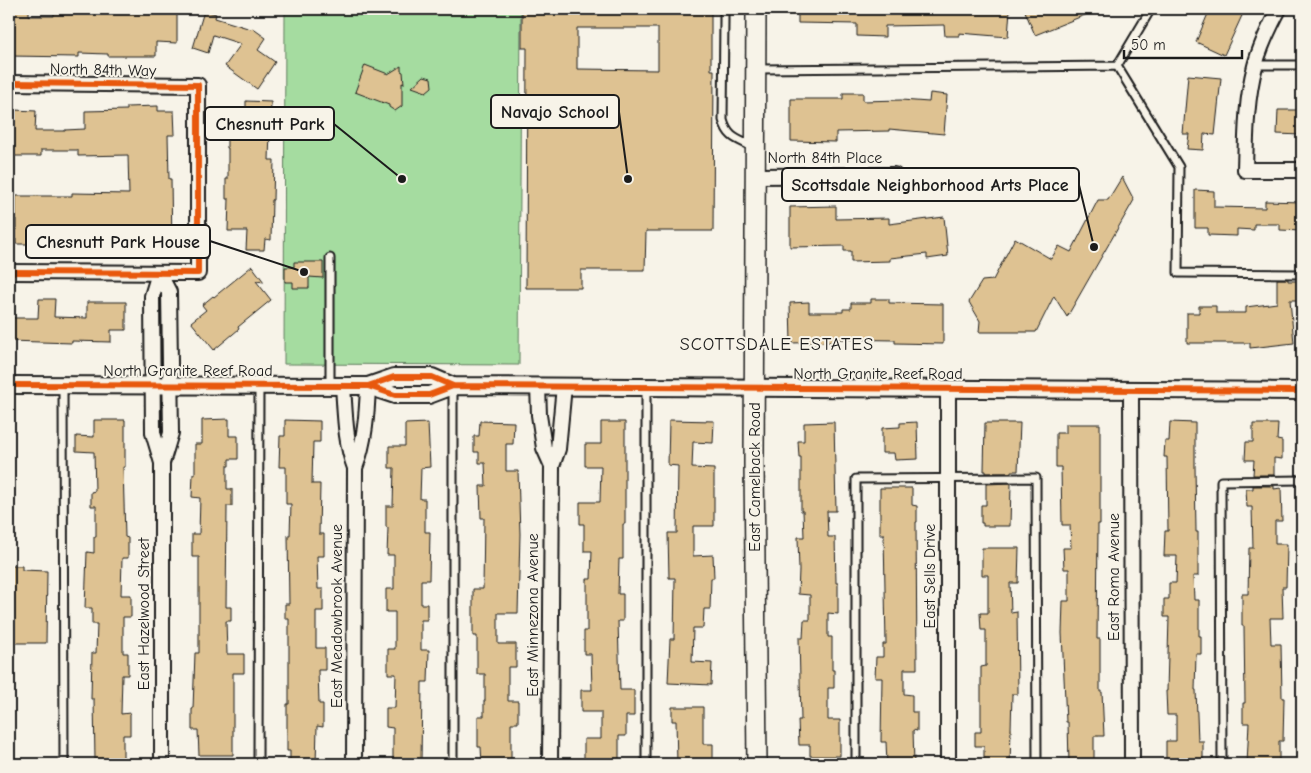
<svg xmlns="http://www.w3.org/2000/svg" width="1311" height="773" viewBox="0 0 1311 773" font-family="'Comic Neue',sans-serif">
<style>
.green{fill:#a5dca0;stroke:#607c5e}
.building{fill:#dec292;stroke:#1c1c1c;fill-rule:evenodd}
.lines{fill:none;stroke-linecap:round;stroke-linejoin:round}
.service-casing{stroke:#1c1c1c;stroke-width:11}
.minor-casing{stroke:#1c1c1c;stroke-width:18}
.tertiary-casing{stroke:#1c1c1c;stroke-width:20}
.secondary-casing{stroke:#1c1c1c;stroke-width:22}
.service{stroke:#f7f3e8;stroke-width:7}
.minor{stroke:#f7f3e8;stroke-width:14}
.tertiary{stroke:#f7f3e8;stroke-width:16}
.secondary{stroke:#f7f3e8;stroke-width:19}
.cycleway-casing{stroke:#f7f3e8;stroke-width:9}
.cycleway{stroke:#e8590c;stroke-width:6}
.labels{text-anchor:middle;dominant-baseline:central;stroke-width:4;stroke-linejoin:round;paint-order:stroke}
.street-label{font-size:16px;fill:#1c1c1c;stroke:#f7f3e8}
.neighbourhood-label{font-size:18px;letter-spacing:1px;fill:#1c1c1c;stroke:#f7f3e8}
.leader{fill:none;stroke:#1c1c1c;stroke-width:2}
.callout-dot{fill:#1c1c1c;stroke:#f7f3e8;stroke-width:2}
.callout{fill:#f7f3e8;stroke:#1c1c1c;stroke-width:2}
.callout-label{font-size:18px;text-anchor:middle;font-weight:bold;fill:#1c1c1c}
</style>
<rect width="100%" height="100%" fill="#f7f3e8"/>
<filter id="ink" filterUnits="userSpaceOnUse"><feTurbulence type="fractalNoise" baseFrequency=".02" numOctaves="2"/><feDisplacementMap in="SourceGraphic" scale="10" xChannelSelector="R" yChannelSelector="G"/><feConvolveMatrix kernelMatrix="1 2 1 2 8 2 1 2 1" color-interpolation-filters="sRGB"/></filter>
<g filter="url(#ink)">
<path class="green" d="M285,9H521L519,365L284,364Z"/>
<path class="building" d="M54,9L148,11V9L177,10V43L156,42V56H108V54L79,53V57L9,56V10H29V16H54Z
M522,9H711V70H714L713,231H646L645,270H581V288H526L527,48H522ZM577,28H658V70L577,69Z
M798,9H1010L1008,37L959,33V36H945L944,25L885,26V37L857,36V24L798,23Z
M1024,9H1100L1035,35Z
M1210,9H1245L1224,55L1196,42Z
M204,11L216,14L215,18L251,29L252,28L266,38L258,50L275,62L257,89L225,66L241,44L213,35L208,53L193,48Z
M365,65L388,74L401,66V71L403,72L404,84L402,83V106L395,111L389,107V105L355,92Z
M1188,75L1221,78L1215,135L1204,134L1203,150L1187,149L1189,134H1183Z
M424,76L431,78L432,87L426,92L412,87Z
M843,93H863V101L901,100L929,102L930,93L947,95L944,134L889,129V131L836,132V142L791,141V99H843Z
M246,101L271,102L269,160H274L273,200H272L271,240L265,239L264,250H246L247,231H228L229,199H226V179H228V148H227V128L246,129Z
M158,106V111H174L175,135H168L169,179H171L172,249L126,250V242H91V244L33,243V244H16V196H72V193L129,194L128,155L78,156V150H41V156H13L14,110L36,111L35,131H65V130L85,129V111L127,110V107Z
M1278,110H1302V135L1277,134Z
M1122,177L1134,200L1067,317L1054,296L1036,332H979L980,321L969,302L982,281L993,280L1015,238L1051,259L1059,246L1071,252L1098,200H1108Z
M1195,190L1214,191V207L1265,208V201L1302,202V231L1280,230V224H1254V230L1237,229V236L1208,235V228H1195Z
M836,206V219L889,218V224L944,217L948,256L927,259V254L890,258V261L851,262V251H844V246L790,247V207Z
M294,262H323V278L309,277V288H293V282H285V267H294Z
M252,266L264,282L256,281L271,300L238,327L239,329L214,350L191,322L206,310L202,305L213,296L214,297Z
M1277,279H1288V281H1299V300H1290L1294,343L1250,348V343H1187V313H1199V306H1216V313H1246V307L1277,303Z
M39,299H55L54,317L87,318V302H126V330H111V342L72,341V343L9,341V318H38Z
M871,299H889V303L943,304V344L895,343V340L835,339L836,342L791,343L790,303L809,302V312H843V309H851V303H871Z
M229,419V436H238V459H229V466H227V489H232V506H227L226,607H231V621H226L227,654H244V673H233V755H199L198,730H192V709H193L195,653H199V557H192V534H199L200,498L192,497L193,474H195V444H202V420Z
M94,420H125V467H123L125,537L128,538V558H122L121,595H131V617H123V653H128V675H122L121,714L130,713V735H123V760H95L94,699H91L92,653H96L97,624H92V608H85L87,552L94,553V537H96V506H91V492L95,491L94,452L76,451V436L94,437Z
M285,420L320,421V442H313L312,484H320L319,534H324V556H317L318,589H323V611H316V648H325V670H318L319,704H323V727L317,726L316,764H290V751H287V704H289V619H285V604H289L288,535H290L291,504H286V467H279L280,436H285Z
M669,420L714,421L713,443L693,442L692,468L714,469V526H693V556L713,555L714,578H711L710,609H704L703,628H693L692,662L712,663L711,685L668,683L670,639H674L675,578H669L668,533H677L678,466L668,465Z
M480,421L514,422L513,444H506V471H518L520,534L518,613H498V644H516V667H508V701H518V723H511V764H482L481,747H478V716H484V701H485V674H477V636H473V589H483L484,518H481L480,486H486L485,463H479V452H474V436H479Z
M601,422H625V524H623V559H619L618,594H623V621H618L620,690H634V716H626V736H619V764H591V762H584V739H601V712H581V690H592L591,654H584V631H587V579H591L592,551H584V524H580V502H600L601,466H585V444H601Z
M834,422L836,511H827L828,537H835L836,583H838V614L828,613V637H832V670H834V688H828V720H840V756H810V745H799L798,720H801L799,638H803L804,620H810V595L798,594L799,570L798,537H804L803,511H801V457H799L798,441H804V423Z
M917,422L918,459L895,460L894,453H882V428L900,427V423Z
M1170,422L1195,423V466L1196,532H1198V576H1193L1194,600H1199V636H1201V654H1196L1195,690H1196L1198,741H1203V764H1166V741H1176V715H1167L1166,691H1167L1169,617H1164V599H1169V583H1176L1177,556H1164L1165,531H1168L1167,457H1164L1165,441H1169Z
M428,423L430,467L421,468L420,499H425V532H430L429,580H421V604H427V620H421V650H429L428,682H422L421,764H393V728L386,727V708H395L396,674H388V649H395V612H386V589H394V555H387L388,528L386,527V506H393L394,468H389V446H405V424Z
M985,423H1020L1018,471H1011V473H986V471H984Z
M1066,424H1100V524H1098L1097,639H1100V692H1102L1104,736H1094V764H1069L1068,722H1066L1062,633L1063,601H1069V569H1064L1063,548H1071L1070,525H1062L1061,467H1056V433H1066Z
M1253,424H1278L1277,440L1282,441V459L1274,458V475H1253L1254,460H1245L1246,442H1253Z
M1011,483L1010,526H983V523H981V505H986V484Z
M1253,486H1274V489L1281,488L1282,521H1275V544H1287L1286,587H1282L1283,618H1270L1271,644H1281L1282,698H1284L1283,741H1279V764H1247L1249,723H1243V703H1245L1244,626H1242V594H1248L1249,548H1253L1252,507H1247L1246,489H1253Z
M880,488H912V505L917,506V522H916L917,669H904V694L912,695V712H917V731L913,730L914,764H887L886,742H881L882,678H875L876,657H883V644H886L884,534H880Z
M982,548H1019L1018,583H1010L1011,613L1017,612L1018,694H1012L1010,764H984V746H975V732H981V667L986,666V630H981L980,613H988V575H982Z
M9,566H22V570L47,571L46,643H12L13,602H9Z
M672,707H703V744H713V764H677L676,721H672Z"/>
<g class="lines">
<g class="service-casing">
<path id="service" d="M727,9L724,12V20L723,120C728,138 737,139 753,147
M1255,65H1302
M1117,66L1179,167L1178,273L1302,274
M757,69L1117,66L1151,9
M63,385L64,764
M330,385V258
M258,764L259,386
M453,764V387
M646,764V387
M856,764V479L1036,478L1037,764
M1222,764L1221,481L1302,480"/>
</g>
<g class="minor-casing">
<path id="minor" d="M1279,9C1270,26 1260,46 1255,66C1246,100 1246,135 1245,170H1302
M9,83L198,85V273L9,272
M756,176L894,175
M159,273L169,292L171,433L162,463V764
M159,273L152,296L153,433L162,463
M343,386C345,413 345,442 355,468L354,764
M538,386L539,415L544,448L552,466
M1131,390L1132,764
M355,468C365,442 367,413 368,386
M550,764L552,466L558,449L564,386
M948,764V388"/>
</g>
<g class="tertiary-casing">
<path id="tertiary" d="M9,385L368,386L395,395H429L453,386L1302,391
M368,386L394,377H432L453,386"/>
</g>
<g class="secondary-casing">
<path id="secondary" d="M756,9L754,463L757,764"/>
</g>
<use href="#service" class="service"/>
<use href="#minor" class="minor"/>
<use href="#tertiary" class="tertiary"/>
<use href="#secondary" class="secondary"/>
<g class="cycleway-casing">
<path id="cycleway" d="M9,83L198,85V273L9,272
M9,385L368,386L395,395H429L453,386L1302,391
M368,386L394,377H432L453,386"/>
</g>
<use href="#cycleway" class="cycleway"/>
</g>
</g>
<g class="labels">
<g class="street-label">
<text transform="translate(103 70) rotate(1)">North 84th Way</text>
<text x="825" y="158">North 84th Place</text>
<text x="188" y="371">North Granite Reef Road</text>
<text x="878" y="374">North Granite Reef Road</text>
<text transform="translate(755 477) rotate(-90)">East Camelback Road</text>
<text transform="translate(930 576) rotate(-90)">East Sells Drive</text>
<text transform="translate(1114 577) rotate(-90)">East Roma Avenue</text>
<text transform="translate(144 614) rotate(-90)">East Hazelwood Street</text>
<text transform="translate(533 615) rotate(-90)">East Minnezona Avenue</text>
<text transform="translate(337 616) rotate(-90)">East Meadowbrook Avenue</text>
</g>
<g class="neighbourhood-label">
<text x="777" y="344">SCOTTSDALE ESTATES</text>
</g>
</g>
<path class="leader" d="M628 179L619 112M402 179L334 124M1094 247L1079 185M304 272L210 241"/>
<g class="callout-dot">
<circle cx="628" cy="179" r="5"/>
<circle cx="402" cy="179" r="5"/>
<circle cx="1094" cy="247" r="5"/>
<circle cx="304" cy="272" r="5"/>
</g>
<g class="callout">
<rect x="491" y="95" width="128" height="33" rx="5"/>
<rect x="205" y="107" width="129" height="33" rx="5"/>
<rect x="782" y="168" width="297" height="33" rx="5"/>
<rect x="26" y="225" width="184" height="33" rx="5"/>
</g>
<g class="callout-label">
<text x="555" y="118">Navajo School</text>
<text x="270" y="130">Chesnutt Park</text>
<text x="930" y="191">Scottsdale Neighborhood Arts Place</text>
<text x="118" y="248">Chesnutt Park House</text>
</g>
<rect width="1311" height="773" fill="none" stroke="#f7f3e8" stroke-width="30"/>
<rect x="15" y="15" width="1281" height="743" fill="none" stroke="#1c1c1c" stroke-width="2" filter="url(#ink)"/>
<path d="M1124 50v8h118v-8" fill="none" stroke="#1c1c1c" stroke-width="2.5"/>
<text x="1131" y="50" font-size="15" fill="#1c1c1c" stroke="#f7f3e8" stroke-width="4" paint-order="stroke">50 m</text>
</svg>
